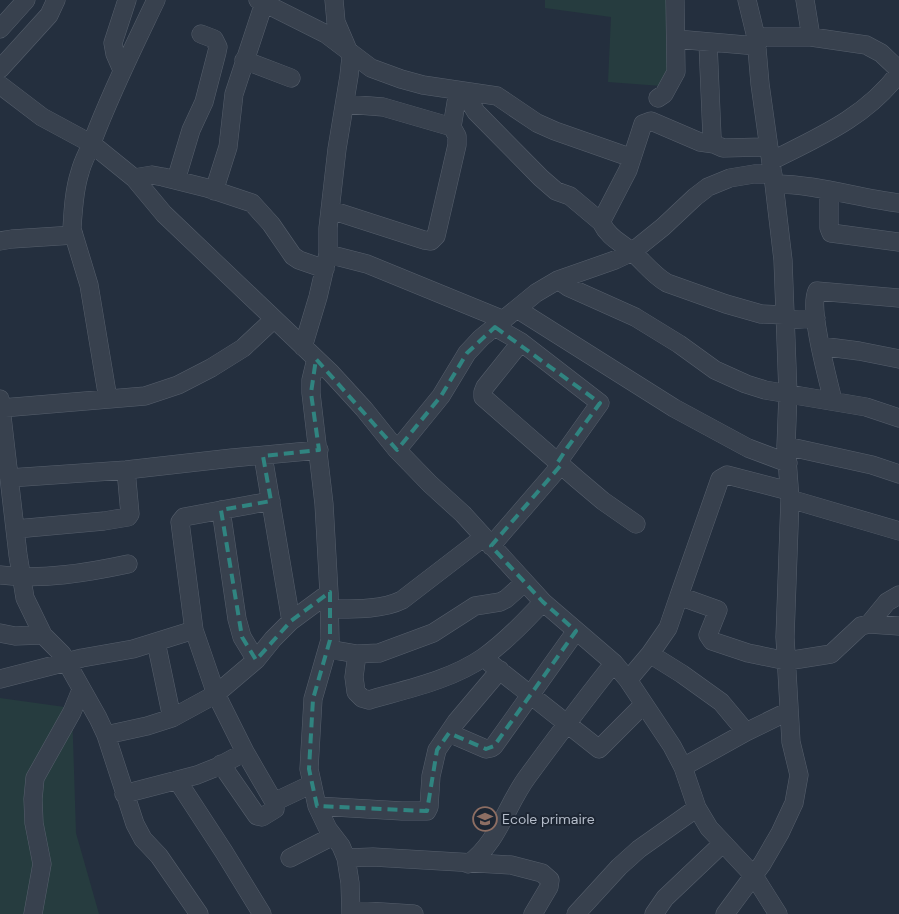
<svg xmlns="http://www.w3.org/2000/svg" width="899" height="914" viewBox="0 0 899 914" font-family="'DM Sans',sans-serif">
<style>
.green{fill:#263c3f}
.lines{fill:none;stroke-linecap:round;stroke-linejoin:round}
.minor-casing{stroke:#565f6c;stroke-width:19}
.minor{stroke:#38414e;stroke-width:18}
.marked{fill:none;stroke:#308480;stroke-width:4;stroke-dasharray:10 6;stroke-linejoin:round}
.labels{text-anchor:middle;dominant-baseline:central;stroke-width:4;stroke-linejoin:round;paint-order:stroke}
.poi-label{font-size:14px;fill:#b4bcc9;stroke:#1d2633;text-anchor:start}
</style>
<rect width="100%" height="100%" fill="#242f3e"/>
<path class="green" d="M545,0H673L675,87L608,82L611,17L545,8Z
M0,698L72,708L76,833L99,914H0Z"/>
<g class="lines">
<g class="minor-casing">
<path id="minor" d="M258,0L326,34L371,68L401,79L423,85L497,96L537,123L555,131L632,158
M0,29L26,0
M756,37H811L805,0
M811,37L866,45L881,53L899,70
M676,39L757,46
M708,43L712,137L714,144L723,148L768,147
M244,60L291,78
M0,69L49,15L56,0
M122,70L115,54L113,43L127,0
M0,85L42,117L92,144L134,178L164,214L331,373L364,409L397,450L430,484L463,514L543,602L614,663L628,680L672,746L683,767L697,808L709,828L754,876L778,914
M464,92L476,112L541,178L556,191L570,196L601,222
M658,98L664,94L676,72L675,0
M452,127L458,91
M714,144L700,142L651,121L643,124L628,170L601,222C609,238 619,241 632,252C644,262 653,275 667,283L726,304L761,314L784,315
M771,161C819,137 866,117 899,73
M134,178L152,175L163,177L207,188L252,203L271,224L293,256L299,260L325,269
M176,180L191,130L204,102L217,52L218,47L214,39L201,34
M774,184C817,184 857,198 899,203
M829,190V228L831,233L899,242
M214,191L228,147L234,94L265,0
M331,210L424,240L431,241L436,236L457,145V136L452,127L383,107L345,104
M0,241L12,239L74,235
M328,254L367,264L504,320
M558,280L568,287L635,317L679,344L715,370L746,384L765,390L866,407L899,418
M517,309L674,408L748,448L788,463
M784,320L816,318
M495,327L521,342L600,403L558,462
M521,342L485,387L483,392V397L577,479L603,501L636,524
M820,346L859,351L899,359
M303,347L318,297L328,254V228L337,149L349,76L351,57L336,22L334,0
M0,399L18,555L25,598L43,635L62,654L98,718L106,735L135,824L143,839L159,856L199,914
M108,399L89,285L72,229C73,211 74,190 80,172C83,160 89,151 93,140C111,92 134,46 156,0
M833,401C828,379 808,309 817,291L899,298
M2,408L145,396L178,385L211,368L243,348L274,319
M786,446L872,465L899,474
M397,450L441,396L467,353L481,338L536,293L558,280L615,260L632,252L663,227L695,197L708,187L730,178L754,174H773
M263,456L291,621
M9,478L126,470L232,458L319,450
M790,499L899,531
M221,510L237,619L242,637L256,660
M16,529L104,521L128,517L130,514L126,470
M491,546L561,465
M0,575C43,580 86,573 128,564
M329,593L330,640L313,699L309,769L317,806L328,829L341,846L346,858L350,883L351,914
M679,596L720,479L727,475L789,491
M330,609C352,609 382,610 402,600L484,537
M869,624L887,602L899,595
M0,633L15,636L43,635
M156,642L172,718
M328,649L357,654L379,653L433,633L475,606L500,602L506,599L524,583
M357,654L354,677L356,692L362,698L369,700C407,689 451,680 484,657C506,641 524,622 543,602
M650,654L668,628L679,596L718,610L708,635L712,641L748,653L787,661L831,654L861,626L869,624L899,626
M490,663L599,749L644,704
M0,679L82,658L133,649L194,630
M628,680L650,654L682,674L721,702L746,732L789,711
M449,733L486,749L491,748L494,746L576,631
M106,735L147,726L172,718L216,694L256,660L273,639L291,621L329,593L324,504L311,393V380L316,359
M245,752L274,802L312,784
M221,764L257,816L262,817L275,809L274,802
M683,767L746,732
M177,780L224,852L262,914
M124,794L197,775L217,767L245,752L216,694L194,630L180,522L184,517L271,501
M317,806L402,811H427L429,807L431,776L437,750L456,722L500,670
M290,858L333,836
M346,858L373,857L511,865L542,873L550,880L549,887L533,914
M468,864C499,842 506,805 528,776C556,738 584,700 614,663
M351,910L414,914
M33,914L42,864L34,823L33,799L35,778L72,712L81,690
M576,914L619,867L639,849L697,808
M654,914L665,898L723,843
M725,914L762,864L780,833L794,803L799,775L791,742L785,637L790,499L786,446L788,394L783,260L774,184L760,84L756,37L747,0"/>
</g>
<use href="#minor" class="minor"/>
</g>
<path class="marked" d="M495,327L600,403L567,448L558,462L561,465L491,546L543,602L576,631L494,746L486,749L449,733L437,750L427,811L317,806L309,769L313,699L330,640V592L291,621L256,660L242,637L221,510L271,501L263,456L319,450L311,393L316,359L397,450L441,396L467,353Z"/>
<defs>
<g id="school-ring" transform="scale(1.25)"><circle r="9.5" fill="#1d2633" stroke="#8d6e63" stroke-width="1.5"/><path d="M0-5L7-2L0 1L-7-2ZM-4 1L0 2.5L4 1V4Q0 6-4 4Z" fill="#8d6e63"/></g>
</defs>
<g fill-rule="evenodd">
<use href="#school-ring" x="485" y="819"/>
</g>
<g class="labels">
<g class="poi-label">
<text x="502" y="819">Ecole primaire</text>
</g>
</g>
</svg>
